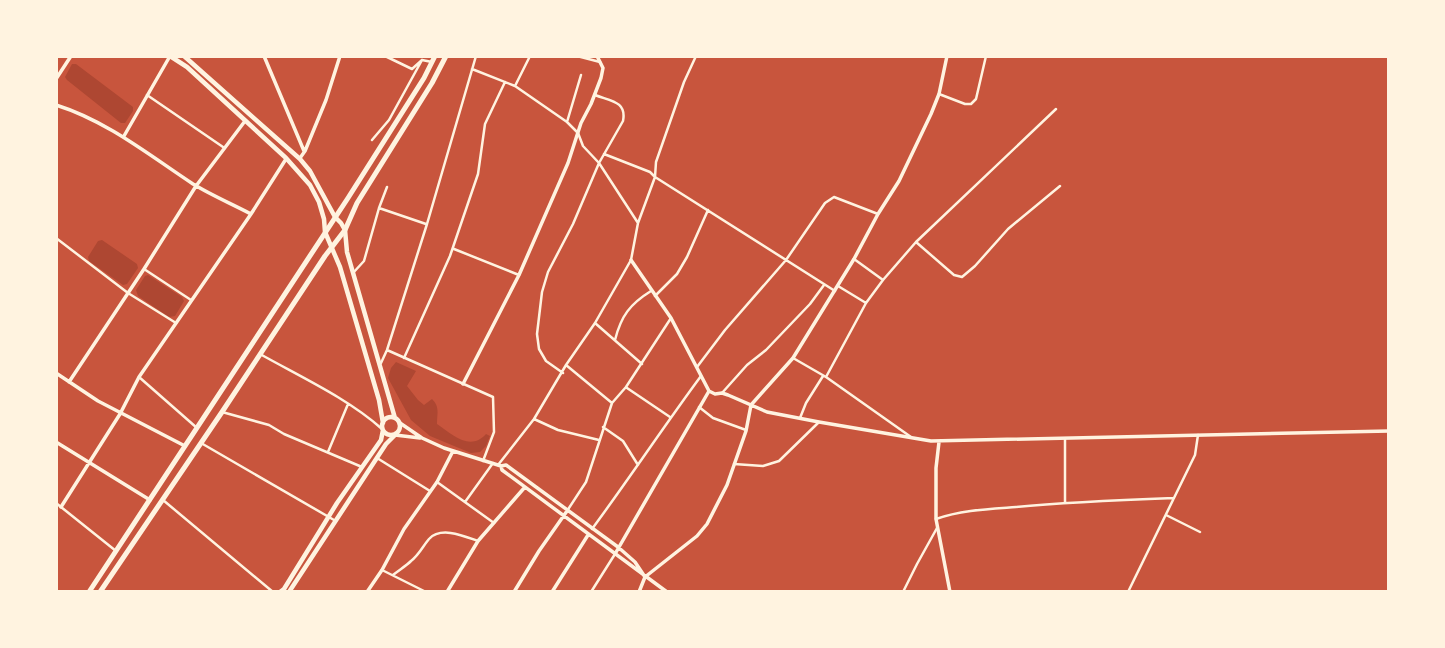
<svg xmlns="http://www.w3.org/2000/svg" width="1445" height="648" viewBox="0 0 1445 648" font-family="Helvetica,sans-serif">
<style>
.green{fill:#ae4732}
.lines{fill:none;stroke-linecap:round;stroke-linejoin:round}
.minor{stroke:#fff3e0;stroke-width:2.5}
.tertiary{stroke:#fff3e0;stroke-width:3.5}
.secondary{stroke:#fff3e0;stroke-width:4.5}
.trunk{stroke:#fff3e0;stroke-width:5}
</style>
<rect width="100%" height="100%" fill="#c8553d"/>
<path class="green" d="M72,64H76L133,107V111L125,123H121L67,80L65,77Z
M102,240L137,264L138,268L127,284L123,285L89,261L88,257L98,241Z
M148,275L182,297L184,301L175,316L169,317L138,296L136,290L145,276Z
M396,362L416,371L407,386L418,400L424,405L432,399C440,407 437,413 437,424C452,434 470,452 486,434L490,436L486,446L480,452L471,453L430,436L411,420L388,378L391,368Z"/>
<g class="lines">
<path class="minor" d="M385,56L412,69L422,60L432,62
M577,56L600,62
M472,69L515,86L567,122L578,133L583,146L599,163L638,223
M515,86L530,56
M939,94L965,104H971L976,99L986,56
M147,95L223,147
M567,122L581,75
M372,140L389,120L422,60
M604,154L650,172L655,177L835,291
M379,208L426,224
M56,238L128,293L176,323
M916,242L954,275L962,277L975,266L1008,229L1060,186
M454,249L519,275
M854,259L883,280
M144,269L191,300
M353,273L364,261L379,208L387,187
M838,286L866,303
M655,296L677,274L687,257L708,210
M595,323L642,364
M615,340C621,316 630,304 651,291
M387,350L493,397L494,432L483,461
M260,354C299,376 349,399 382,429
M404,358L450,256L478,174L485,124L505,82
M793,358L826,377L911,437
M381,363L387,350L427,224L476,56
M566,365L612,403
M697,367L725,330L786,260L825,203L834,197L878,214
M563,373L546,361L539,349L537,334L542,292L548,272L573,224L599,163L623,121C627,101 610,101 595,95
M139,377L197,428
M826,377L866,303L883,280L916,242L1056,109
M627,388L670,417
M722,393L747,365L766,350L810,304L824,285
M699,407L713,418L746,430
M222,412L269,425L284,434L362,467
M800,418L806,403L823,376
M534,419L558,430L599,440
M603,427L623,441L638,465
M1065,439V502
M201,443L334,520
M328,452L348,404
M377,458L430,491
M734,464L763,466L779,461L819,422
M498,465L534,419L566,365L595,323L631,260L638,223L655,177L656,162L684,82L696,56
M437,482L494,523
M163,500L273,592
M465,502L493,463
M56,503L116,551
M567,511L586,482L612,403L626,387L671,318
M1166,515L1200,532
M936,519C961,510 989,509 1016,507C1069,502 1121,500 1174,498
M592,529C629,479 664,426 701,376
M382,570L426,592
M393,575C399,570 406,566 411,561C419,555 423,546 429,539C441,526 464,536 478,541
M591,592L615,554
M903,592L917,564L937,528
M1128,592L1195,455L1198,435"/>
<path class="tertiary" d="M264,56L304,151
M56,79L71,56
M56,105C107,121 149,155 193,184C211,195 232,204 251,214
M124,136L170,56
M300,158L305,151L326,100L340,56
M631,260L671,318L709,391L715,394L722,393L728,395L767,412L819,422L931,441L1389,431
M56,373L98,401L185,446
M69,382L144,269L196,186L245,121
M463,384L519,275L568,163L581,123L591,104L601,78L603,68L597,56
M400,423L422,438L444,448L501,466L506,465L618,547L635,562L645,577
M395,435L420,438
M56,442L150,500
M939,442L936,468V519L950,592
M501,466L502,470L667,592
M61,507L120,414L139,377L251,214L286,159
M615,554L709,391
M367,592L382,570L404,529L437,482L453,451
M447,592L478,541L525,487
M514,592L539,551L567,511
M552,592L588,535
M639,592L645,577L697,536L707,524L727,485L746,431L751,405L793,358L854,259L878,214L899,181L931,114L939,94L947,56"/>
<path class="secondary" d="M170,56L187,67L286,158L310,185L319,202L324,219L325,232L340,267L379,400L383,423
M184,56L300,159L310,171L335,217L341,223L345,230L347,252L395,418
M382 426a9 9 0 1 1 18 0a9 9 0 1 1-18 0Z
M280,592L284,589L337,503L381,440L383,430
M289,592L386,444L395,435"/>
<path class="trunk" d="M89,592L348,198L424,78L435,56
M100,592L222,412L325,256L345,230L357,203L432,83L446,56"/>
</g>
<rect width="1445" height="648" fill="none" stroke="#fff3e0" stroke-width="116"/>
</svg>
